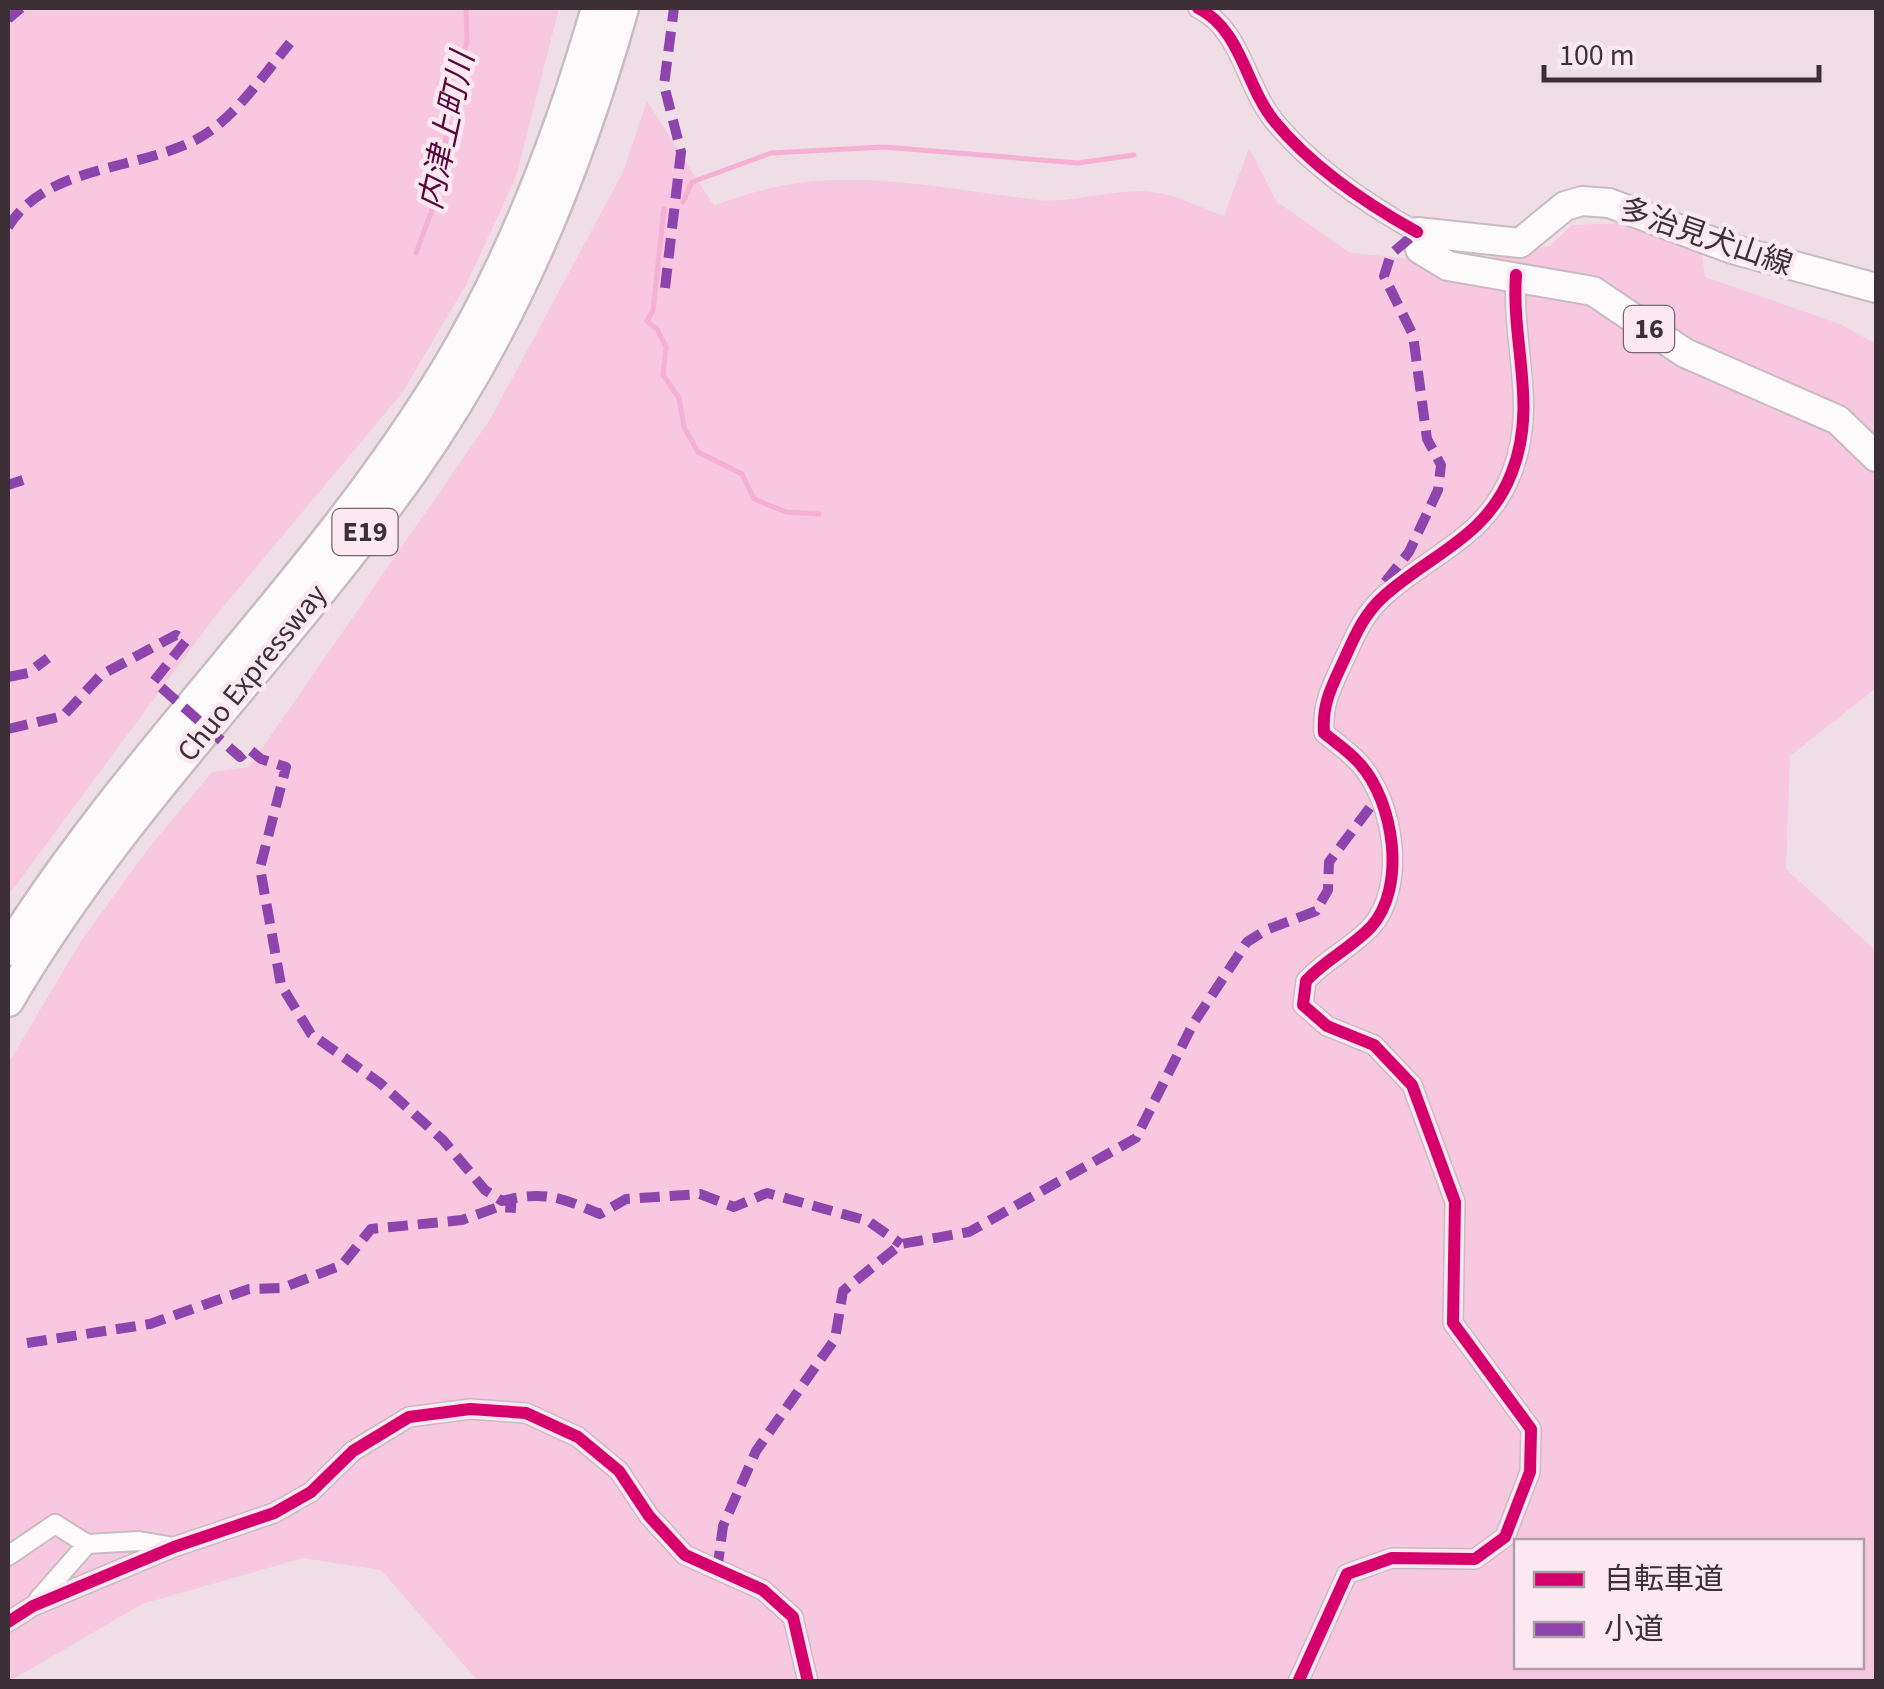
<svg xmlns="http://www.w3.org/2000/svg" width="1884" height="1689" viewBox="0 0 1884 1689" font-family="'Source Sans 3','Noto Sans JP',sans-serif">
<style>
.green{fill:#f7c8df;fill-rule:evenodd}
.lines{fill:none;stroke-linecap:round;stroke-linejoin:round}
.stream{stroke:#f6b0d3;stroke-width:5}
.street-casing{stroke:#c8bbc2;stroke-width:22}
.primary-casing{stroke:#c8bbc2;stroke-width:32}
.highway-casing{stroke:#c8bbc2;stroke-width:35}
.street{stroke:#fdfafb;stroke-width:18}
.primary{stroke:#fdfafb;stroke-width:28}
.highway{stroke:#fdfafb;stroke-width:30}
.quiet{stroke:#8e44ad;stroke-width:10;stroke-dasharray:20 10;stroke-linecap:butt}
.cycleway-casing{stroke:#fce8f1;stroke-width:19}
.cycleway{stroke:#d6006c;stroke-width:12}
.labels{text-anchor:middle;dominant-baseline:central;stroke-width:9;stroke-linejoin:round;paint-order:stroke}
.shield{fill:#fce8f1;stroke:#76676e;stroke-width:2.5}
.shield-label{font-size:28px;font-weight:bold;fill:#3c3036}
.street-label{font-size:30px;fill:#3c3036;stroke:#fce8f1}
.water-label{font-size:32px;font-style:italic;fill:#59063b;stroke:#fce8f1}
</style>
<rect width="100%" height="100%" fill="#efdee6"/>
<path class="green" d="M8,8H559L516,177L466,285L402,393L213,619L8,896Z
M647,101L714,206C829,159 922,187 1038,200C1077,204 1119,186 1159,193C1181,197 1203,209 1224,216L1249,148L1276,201L1350,253L1461,263L1550,246L1572,225L1623,223L1702,254L1705,277L1840,324L1876,344V688L1790,756L1786,869L1876,951V1681H478L381,1570L303,1558L142,1604L8,1682V1064L81,941L148,849L212,772L249,767L491,418L623,172ZM1516,1542H1862V1666H1516Z"/>
<g class="lines">
<path class="stream" d="M683,202L692,182L771,153L884,147L1078,163L1134,155
M664,209L653,310L647,321L657,329L666,347L663,375L679,398L684,427L698,452L742,474L754,499L786,512L819,514
M416,253L442,183L451,84L467,42L466,8"/>
<g class="street-casing">
<path id="street" d="M1198,8C1242,30 1245,86 1275,122C1313,168 1365,203 1417,232
M8,1556L55,1524L87,1544L139,1541L174,1547
M38,1600L87,1544
M8,1622L33,1606L174,1547L274,1513L311,1492L353,1451L409,1417L470,1409L526,1413L578,1437L619,1471L649,1516L685,1555L763,1590L793,1617L808,1682
M1298,1682L1347,1574L1392,1558L1475,1559L1505,1537L1530,1472L1531,1429L1453,1323L1455,1202L1412,1085L1374,1045L1327,1026L1303,1005L1306,981C1325,960 1351,948 1371,927C1407,887 1394,802 1360,764C1350,752 1336,743 1324,733C1322,704 1331,688 1343,662C1354,638 1363,615 1383,597C1430,554 1487,538 1512,472C1538,405 1511,343 1516,275"/>
</g>
<g class="primary-casing">
<path id="primary" d="M1876,288L1732,249L1609,203L1582,201L1565,206L1520,243L1417,232L1420,249L1448,266L1593,291L1685,353L1838,420L1876,457"/>
</g>
<g class="highway-casing">
<path id="highway" d="M8,950C137,745 320,578 446,370C514,258 561,133 597,8
M8,1001C120,809 283,653 411,473C512,331 576,174 623,8"/>
</g>
<use href="#street" class="street"/>
<use href="#primary" class="primary"/>
<use href="#highway" class="highway"/>
<path class="quiet" d="M8,19L21,8
M8,227C47,164 139,171 199,138C235,118 264,74 290,43
M665,288L681,152L664,85L674,8
M8,485L23,480
M1385,582L1409,552L1438,490L1441,465L1427,439L1413,335L1384,276L1391,254L1417,232
M8,677L28,673L48,658
M8,729L63,716L101,675L176,635L186,641L154,681L240,757L249,749L261,759L286,767L260,868L281,985L311,1034L380,1083L443,1140L485,1190L502,1201C545,1190 561,1198 600,1214L626,1199L700,1194L734,1207L767,1193L868,1221L901,1244
M27,1343L150,1324L249,1289L282,1288L342,1265L371,1229L462,1220L498,1207L516,1208
M717,1571L723,1526L756,1451L835,1339L843,1291L901,1244L969,1232L1136,1138L1193,1024L1247,942L1266,930L1316,911L1328,890L1329,862L1377,798"/>
<g class="cycleway-casing">
<path id="cycleway" d="M1198,8C1242,30 1245,86 1275,122C1313,168 1365,203 1417,232
M8,1622L33,1606L174,1547L274,1513L311,1492L353,1451L409,1417L470,1409L526,1413L578,1437L619,1471L649,1516L685,1555L763,1590L793,1617L808,1682
M1298,1682L1347,1574L1392,1558L1475,1559L1505,1537L1530,1472L1531,1429L1453,1323L1455,1202L1412,1085L1374,1045L1327,1026L1303,1005L1306,981C1325,960 1351,948 1371,927C1407,887 1394,802 1360,764C1350,752 1336,743 1324,733C1322,704 1331,688 1343,662C1354,638 1363,615 1383,597C1430,554 1487,538 1512,472C1538,405 1511,343 1516,275"/>
</g>
<use href="#cycleway" class="cycleway"/>
</g>
<g class="labels">
<g class="shield">
<rect x="1624" y="306" width="50" height="46" rx="8"/>
<rect x="332.5" y="509" width="65" height="46" rx="8"/>
</g>
<g class="shield-label">
<text x="1649" y="329">16</text>
<text x="365" y="532">E19</text>
</g>
<g class="street-label">
<text transform="translate(1706 237) rotate(19)">多治見犬山線</text>
<text transform="translate(252 673) rotate(-51)">Chuo Expressway</text>
</g>
<g class="water-label">
<text transform="translate(447 131) rotate(-78)">内津上町川</text>
</g>
</g>
<rect width="1884" height="1689" fill="none" stroke="#3c3036" stroke-width="20"/>
<rect x="1514" y="1539" width="350" height="130" fill="#fce8f1" stroke="#af9ea6" stroke-width="2.5"/>
<rect x="1534" y="1572" width="50" height="15" fill="#d6006c" stroke="#af9ea6" stroke-width="2.5"/>
<text x="1604" y="1589" font-size="30" fill="#3c3036">自転車道</text>
<rect x="1534" y="1622" width="50" height="15" fill="#8e44ad" stroke="#af9ea6" stroke-width="2.5"/>
<text x="1604" y="1639" font-size="30" fill="#3c3036">小道</text>
<path d="M1544 65v15h275v-15" fill="none" stroke="#3c3036" stroke-width="5"/>
<text x="1559" y="65" font-size="30" fill="#3c3036" stroke="#fce8f1" stroke-width="8" paint-order="stroke">100 m</text>
</svg>
